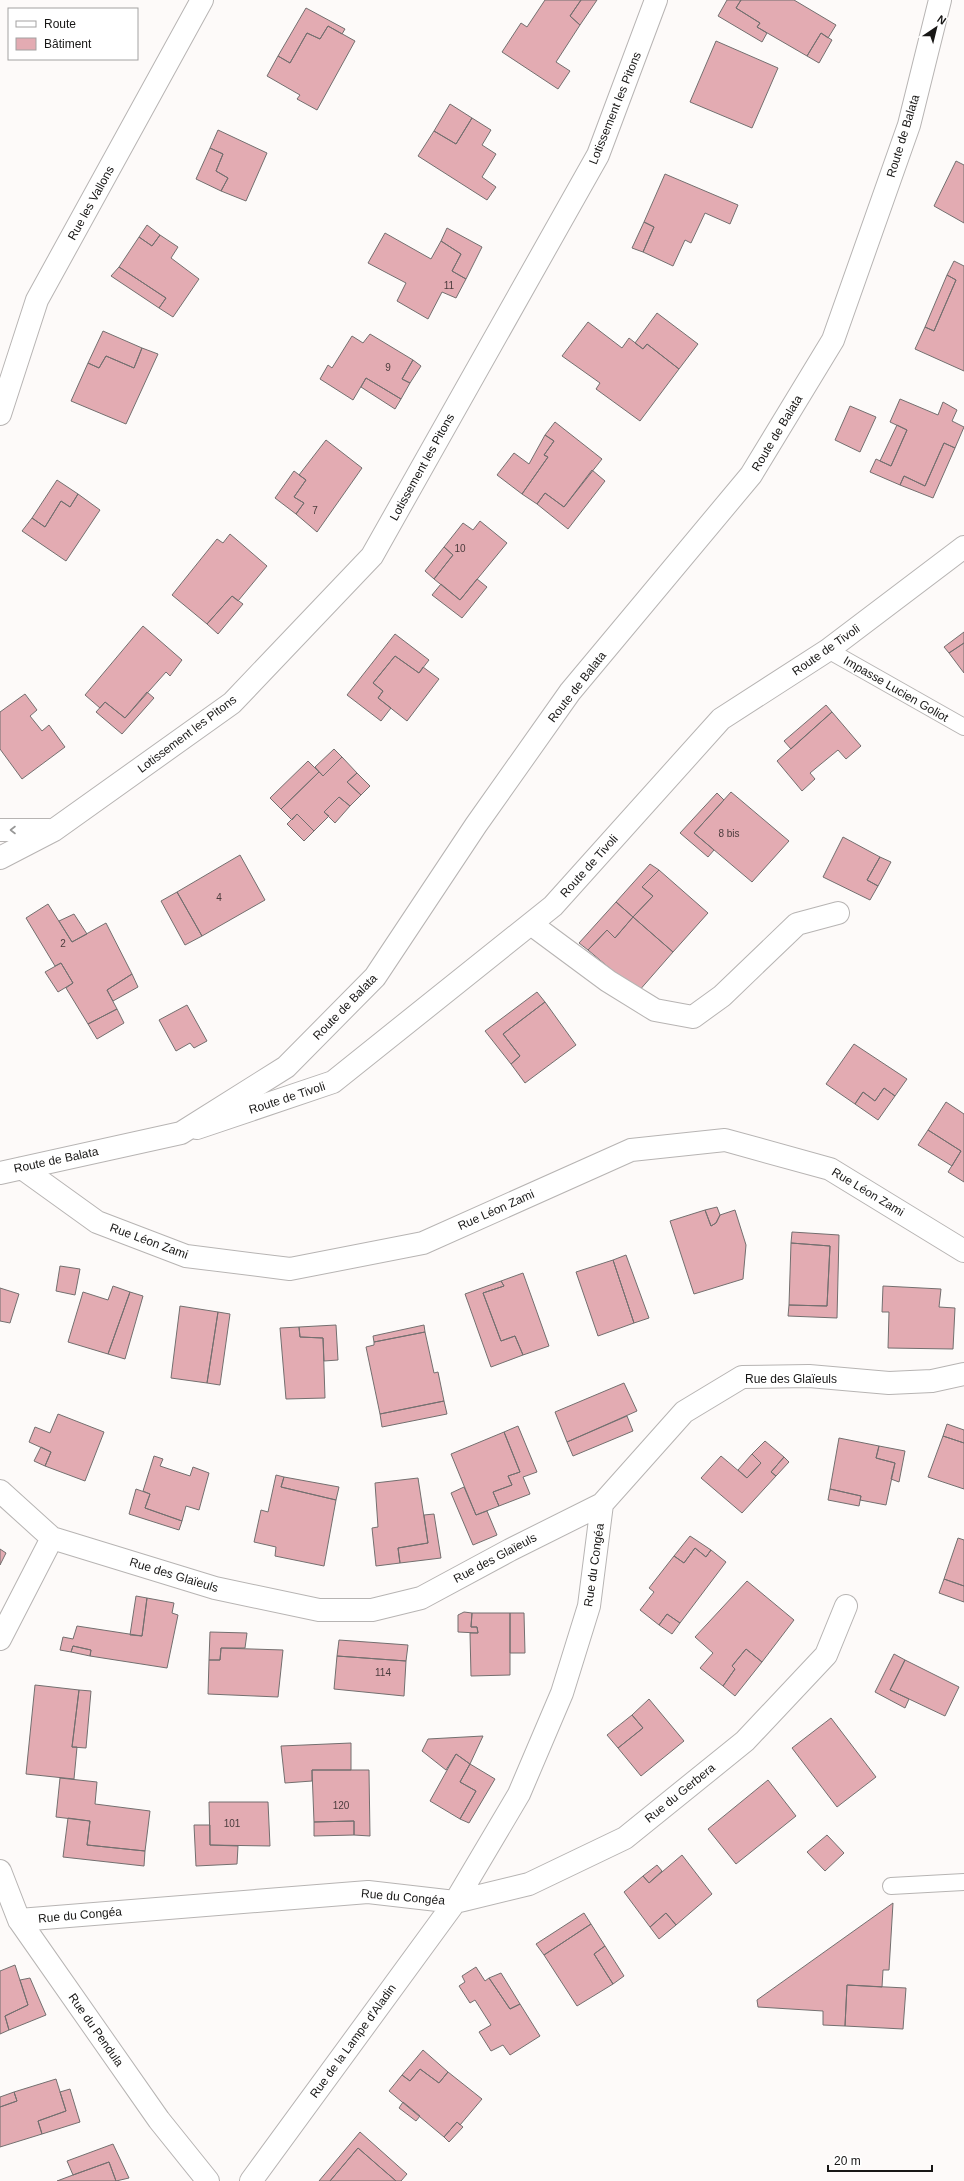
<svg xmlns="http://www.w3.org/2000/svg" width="964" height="2181" viewBox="0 0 964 2181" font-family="Helvetica,sans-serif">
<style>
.building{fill:#e3abb2;stroke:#736f6f}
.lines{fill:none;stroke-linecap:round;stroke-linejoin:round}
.lane-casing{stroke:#b7b4b3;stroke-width:18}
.street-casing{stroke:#b7b4b3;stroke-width:24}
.secondary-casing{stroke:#b7b4b3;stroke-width:24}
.lane{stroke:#fff;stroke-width:16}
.street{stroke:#fff;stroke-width:22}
.secondary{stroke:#fff;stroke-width:22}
.oneway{stroke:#979796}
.labels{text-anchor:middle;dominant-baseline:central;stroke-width:3.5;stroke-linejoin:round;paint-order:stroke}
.number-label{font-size:10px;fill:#4b3c3d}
.street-label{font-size:12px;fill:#181716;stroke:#fff}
</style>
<rect width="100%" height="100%" fill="#fdfaf9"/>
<path class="building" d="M545,0H581L570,16L580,25L556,62L570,71L558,89L502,52L521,23L527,27Z
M581,0H597L580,25L570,16Z
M727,0H741L736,8L760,23L757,27L767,33L762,42L718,16Z
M741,0H794L836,25L828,38L821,33L807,56L757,27L760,23L736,8Z
M306,8L345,29L342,34L328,26L320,39L307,33L290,63L278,56Z
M328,26L355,41L317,110L297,99L300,95L267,76L278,56L290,63L307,33L320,39Z
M821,33L832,40L819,63L807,56Z
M716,41L778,68L752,128L690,102Z
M450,104L472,118L456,144L434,131Z
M472,118L491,130L482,145L496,154L482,177L496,187L487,200L418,156L434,131L456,144Z
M218,130L267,153L246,201L221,191L228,178L216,171L223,154L210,148Z
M210,148L223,154L216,171L228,178L221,191L196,179Z
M956,161L964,165V223L934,206Z
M665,174L738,205L730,224L705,213L691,243L685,240L673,266L643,252L654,227L644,222Z
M644,222L654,227L643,252L632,248Z
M147,225L160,235L152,246L139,237Z
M447,228L482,247L466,279L452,271L461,254L441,241Z
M385,233L431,259L441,241L461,254L452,271L466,279L456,298L442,292L428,319L397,301L406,283L368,263Z
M160,235L178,247L171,258L199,279L173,317L159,308L166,298L119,267L139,237L152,246Z
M954,261L964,266V371L915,349L925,327L934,331L956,280L947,275Z
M119,267L166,298L159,308L111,276Z
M947,275L956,280L934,331L925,327Z
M657,313L698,344L679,369L647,344L643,349L635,343Z
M588,322L622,348L629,338L643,349L647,344L679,369L640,421L596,389L600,383L562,356Z
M103,331L142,348L134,368L106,356L99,368L88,363Z
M370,334L413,360L402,379L410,383L401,399L366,378L353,400L320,379L328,365L332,368L352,336L363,343Z
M142,348L158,354L126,424L71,401L88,363L99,368L106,356L134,368Z
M413,360L421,366L410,383L402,379Z
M366,378L401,399L395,409L361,387Z
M900,399L938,415L943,402L957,410L952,421L964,427L955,448L944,443L925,486L904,476L900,485L870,472L876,459L891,466L907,430L890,422Z
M850,406L876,417L860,452L835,440Z
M555,422L602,459L564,507L545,493L537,504L522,494L548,457L544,455L554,441L545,435Z
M897,425L907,430L891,466L880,461Z
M545,435L554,441L544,455L548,457L522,494L497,475L514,453L529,464Z
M326,440L362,468L317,532L296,514L304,503L294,497L306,480L299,475Z
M944,443L955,448L933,498L900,485L904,476L925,486Z
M592,470L605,481L568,529L537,504L545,493L564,507Z
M294,471L306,480L294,497L304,503L296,514L275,498Z
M57,480L78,494L70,507L61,501L45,527L32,518Z
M78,494L100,510L66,561L22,531L32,518L45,527L61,501L70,507Z
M480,521L507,543L460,600L434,579L453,555L444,547L463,523L473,530Z
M230,534L267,566L238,601L232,596L207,624L172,595L217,539L223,543Z
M444,547L453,555L434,579L425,571Z
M477,579L487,587L462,618L432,595L441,584L460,600Z
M232,596L243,604L218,634L207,624Z
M143,626L182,660L170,676L166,672L125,718L105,702L100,708L85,695Z
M964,632V643L949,653L944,647Z
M395,634L429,660L419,673L395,656L373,683L383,691L378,698L391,708L381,721L347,695Z
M964,643V673L949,653Z
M395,656L419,673L423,667L439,679L407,721L378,698L383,691L373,683Z
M147,692L154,698L122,734L96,712L105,702L125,718Z
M25,694L37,710L30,716L42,731L49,725L65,747L22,779L0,749V712Z
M826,705L832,712L791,749L784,741Z
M832,712L861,746L846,759L838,750L810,773L815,779L802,791L777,761Z
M334,749L342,757L323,776L315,767Z
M342,757L357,773L347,782L361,795L350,806L339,797L324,812L329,816L314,831L297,814L292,820L281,809L319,772L323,776Z
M308,761L319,772L281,809L270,798Z
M357,773L370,786L361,795L347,782Z
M731,792L789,841L752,882L694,833Z
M717,793L724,800L694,833L714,850L708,857L680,833Z
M339,797L350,806L335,823L324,812Z
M297,814L314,831L304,841L287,824Z
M843,837L880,857L867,880L878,886L870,900L823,877Z
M240,855L265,900L202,936L177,892Z
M880,857L891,862L878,886L867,880Z
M650,864L659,870L642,887L653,896L633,917L616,902Z
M659,870L708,913L673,952L633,917L653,896L642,887Z
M177,892L202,936L185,945L161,901Z
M616,902L633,917L615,938L607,930L588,950L579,943Z
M48,904L72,942L106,923L132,974L107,990L117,1009L88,1024L66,988L73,983L61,963L55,966L26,918Z
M74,914L87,934L72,942L59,921Z
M633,917L673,952L638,992L588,950L607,930L615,938Z
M61,963L73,983L58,992L45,972Z
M132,974L138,987L113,1001L107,990Z
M537,992L545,1002L503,1034L520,1056L511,1064L485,1031Z
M545,1002L576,1045L525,1083L511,1064L520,1056L503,1034Z
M187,1005L207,1041L194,1048L190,1043L176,1051L159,1020Z
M117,1009L124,1023L97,1039L88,1024Z
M854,1044L907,1079L895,1096L884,1088L875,1101L863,1092L855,1104L826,1084Z
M884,1088L895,1096L878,1120L855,1104L863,1092L875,1101Z
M946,1102L964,1114V1182L948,1172L961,1151L928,1130Z
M928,1130L961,1151L952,1166L918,1145Z
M717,1207L720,1215L716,1223L711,1226L705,1210Z
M705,1210L711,1226L716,1223L720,1215L735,1210L746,1245L743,1279L694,1294L670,1221Z
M792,1232L839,1235L837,1318L788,1316L789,1305L827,1306L830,1246L791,1243Z
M791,1243L830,1246L827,1306L789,1305Z
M626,1255L649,1318L634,1323L613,1260Z
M613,1260L634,1323L598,1336L576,1272Z
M60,1266L80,1269L75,1295L56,1291Z
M523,1273L549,1346L523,1355L515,1336L501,1341L483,1293L504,1286L501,1281Z
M501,1281L504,1286L483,1293L501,1341L515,1336L523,1355L491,1367L465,1294Z
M113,1286L130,1292L108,1354L68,1342L83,1292L108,1300Z
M883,1286L941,1289L939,1307L955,1308L953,1349L888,1348L889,1312H882Z
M0,1288L19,1294L10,1323L0,1321Z
M130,1292L143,1296L125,1359L108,1354Z
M180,1306L218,1312L207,1383L171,1378Z
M218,1312L230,1314L220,1385L207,1383Z
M336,1325L338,1360L324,1361L323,1338L300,1337L299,1327Z
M424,1325L425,1332L374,1342L373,1336Z
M299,1327L300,1337L323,1338L325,1398L286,1399L280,1328Z
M425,1332L434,1373L438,1372L444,1401L380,1414L366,1347L374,1345V1342Z
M624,1383L637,1411L567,1442L555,1412Z
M444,1401L447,1414L382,1427L380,1414Z
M58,1414L104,1432L85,1481L45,1466L51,1452L29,1442L35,1427L50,1433Z
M627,1416L633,1431L573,1456L567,1442Z
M947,1424L964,1430V1443L943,1436Z
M518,1426L537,1472L523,1477L530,1494L499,1506L493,1492L512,1485L508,1476L520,1472L504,1432Z
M504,1432L520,1472L508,1476L512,1485L493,1492L499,1506L476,1515L451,1454Z
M943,1436L964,1443V1489L928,1477Z
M839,1438L879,1446L876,1458L895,1463L886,1505L860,1500L861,1496L830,1489Z
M765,1441L784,1457L771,1472L776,1476L742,1513L701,1478L721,1456L747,1478L761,1463L752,1454Z
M879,1446L905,1451L899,1482L891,1479L895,1463L876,1458Z
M41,1447L51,1452L45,1466L34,1461Z
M752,1454L761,1463L747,1478L738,1470Z
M154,1456L163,1459L160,1466L190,1476L193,1467L209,1473L199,1510L186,1506L182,1521L145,1508L150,1494L143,1491Z
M784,1457L789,1462L776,1476L771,1472Z
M276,1475L284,1477L281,1487L336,1500L324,1566L275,1556L276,1547L254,1542L261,1510L268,1512Z
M284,1477L339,1487L336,1500L281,1487Z
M418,1478L428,1543L398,1548L400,1563L376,1566L372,1528L378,1527L375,1483Z
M464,1487L476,1515L487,1511L497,1535L473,1545L451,1493Z
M136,1489L150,1494L145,1508L182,1521L179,1530L129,1514Z
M830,1489L861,1496L859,1506L828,1500Z
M434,1514L441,1558L400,1563L398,1548L428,1543L424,1515Z
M690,1536L711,1550L706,1557L695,1548L684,1563L674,1556Z
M958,1538L964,1540V1586L944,1579Z
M695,1548L706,1557L711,1550L726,1562L680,1623L667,1614L659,1625L640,1610L654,1592L649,1588L674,1556L684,1563Z
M0,1549L6,1553L0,1565Z
M944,1579L964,1586V1602L939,1593Z
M747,1581L794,1620L762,1662L746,1649L732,1666L735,1669L723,1686L700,1668L713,1653L695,1637Z
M136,1596L147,1598L142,1636L130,1635Z
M147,1598L174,1603L172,1613L178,1615L167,1668L90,1656L91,1650L73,1646L71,1652L60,1650L63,1637L73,1639L77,1626L142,1636Z
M464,1612L472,1613L471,1627H477L478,1633L458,1632V1615Z
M472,1613H510V1675L471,1676L470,1633H478L477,1627H471Z
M510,1613H524L525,1653H510Z
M667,1614L680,1623L672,1634L659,1625Z
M210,1632L247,1633L245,1648H221L220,1660H209Z
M339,1640L408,1645L406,1661L337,1656Z
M73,1646L91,1650L90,1656L71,1652Z
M221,1648L283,1650L278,1697L208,1694L209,1660H220Z
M746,1649L762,1662L735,1696L723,1686L735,1669L732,1666Z
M894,1654L905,1660L890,1690L909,1699L905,1708L875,1692Z
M337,1656L406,1661L404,1696L334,1689Z
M905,1660L959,1687L945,1716L890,1690Z
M35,1685L79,1690L72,1747H77L74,1779L26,1774Z
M79,1690L91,1691L86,1748L72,1747Z
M649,1699L684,1741L641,1776L618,1748L643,1728L632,1715Z
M632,1715L643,1728L618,1748L607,1735Z
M831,1718L876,1777L837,1807L792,1748Z
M483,1736L470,1764L456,1754L446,1770L422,1751L428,1739Z
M351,1743V1770H312V1781L285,1783L281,1746Z
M456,1754L470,1764L460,1782L476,1791L460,1819L430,1801Z
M470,1764L495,1779L469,1823L460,1819L476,1791L460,1782Z
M312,1770H369L370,1836L354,1835V1821L314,1822Z
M60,1778L97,1782L95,1804L150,1811L145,1851L87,1845L90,1821L56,1817Z
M768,1780L796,1816L736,1864L708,1829Z
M209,1802H268L270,1846L210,1845Z
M68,1818L90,1821L87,1845L145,1851L144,1866L63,1857Z
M354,1821V1835L314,1836V1822Z
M194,1825H210V1845L238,1846L237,1864L196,1866Z
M827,1835L844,1853L825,1871L807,1852Z
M682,1855L712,1894L676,1925L666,1913L650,1927L624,1892L643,1876L649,1883Z
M657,1865L662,1871L649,1883L643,1876Z
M893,1903L889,1970H883L882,1987L847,1985L845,2026L823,2025V2011L758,2007L757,2000Z
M584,1913L591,1924L544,1955L536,1944Z
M666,1913L676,1925L659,1939L650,1927Z
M591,1924L605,1946L594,1954L613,1984L577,2006L544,1955Z
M605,1946L624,1976L613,1984L594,1954Z
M15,1965L28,2005L5,2016L9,2030L0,2034V1971Z
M476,1967L485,1981L489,1978L510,2009L520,2004L540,2036L510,2055L503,2045L491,2051L479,2032L491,2025L475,2000L470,2003L459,1986L465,1982L462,1976Z
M501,1973L520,2004L510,2009L489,1978Z
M30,1978L46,2015L9,2030L5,2016L28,2005L20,1980Z
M847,1985L906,1988L903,2029L845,2026Z
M423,2050L448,2072L439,2083L420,2069L410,2081L402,2075Z
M420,2069L439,2083L448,2072L482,2099L460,2125L457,2122L444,2137L389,2091L402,2075L410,2081Z
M56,2079L66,2111L38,2121L42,2134L0,2147V2107L17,2101L14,2092Z
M70,2089L80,2122L42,2134L38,2121L66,2111L60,2092Z
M14,2092L17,2101L0,2107V2097Z
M403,2102L420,2116L416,2121L399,2108Z
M457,2122L463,2127L449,2142L444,2137Z
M360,2132L407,2174L401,2181H396L358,2148L330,2181H319Z
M113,2144L129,2178L116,2181L109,2162L73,2175L67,2161Z
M358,2148L396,2181H330Z
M109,2162L116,2181H57L73,2175Z"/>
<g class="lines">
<g class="lane-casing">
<path id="lane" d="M828,650L964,727
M891,1886L964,1882"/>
</g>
<g class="street-casing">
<path id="street" d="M0,414L37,300L202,0
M0,830H49
M0,858L54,830L232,703L372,556L598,155L656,0
M531,924L608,981L655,1010L693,1017L722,996L797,924L838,913
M197,1128L333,1082L553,906L721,719L828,650L964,547
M0,1491L52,1538L215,1588L319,1610H372L421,1598L510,1550L602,1504L684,1412L742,1377L809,1376L889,1383L932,1381L964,1374
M0,1639L52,1538
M0,1871L19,1920L159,2120L208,2181
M19,1920L368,1892L455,1902L529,1884L625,1838L745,1741L826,1655L846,1606
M251,2181L455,1902L519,1794L562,1693L589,1606L602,1504"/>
</g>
<g class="secondary-casing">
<path id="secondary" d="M22,1168L97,1222L186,1256L290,1269L423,1243L631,1150L725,1140L830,1169L964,1251
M0,1173L181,1133L286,1067L375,977L476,825L570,692L751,475L833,340L909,125L940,0"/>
</g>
<use href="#lane" class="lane"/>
<use href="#street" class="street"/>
<use href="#secondary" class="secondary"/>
</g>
<defs><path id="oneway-chevron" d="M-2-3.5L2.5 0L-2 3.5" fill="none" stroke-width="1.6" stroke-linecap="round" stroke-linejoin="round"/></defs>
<use class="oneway" href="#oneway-chevron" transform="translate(13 830) rotate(-180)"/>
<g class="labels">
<g class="number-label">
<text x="449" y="285">11</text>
<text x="388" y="367">9</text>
<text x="315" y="510">7</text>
<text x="460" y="548">10</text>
<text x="729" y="833">8 bis</text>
<text x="219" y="897">4</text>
<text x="63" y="943">2</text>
<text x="383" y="1672">114</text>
<text x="341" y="1805">120</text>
<text x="232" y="1823">101</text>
</g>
<g class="street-label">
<text transform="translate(615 108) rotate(-68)">Lotissement les Pitons</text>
<text transform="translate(903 136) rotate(-73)">Route de Balata</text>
<text transform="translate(91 203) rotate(-61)">Rue les Vallons</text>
<text transform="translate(777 433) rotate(-59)">Route de Balata</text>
<text transform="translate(422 467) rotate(-61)">Lotissement les Pitons</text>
<text transform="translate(826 650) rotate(-35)">Route de Tivoli</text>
<text transform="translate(577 687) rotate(-52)">Route de Balata</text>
<text transform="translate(896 689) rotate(30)">Impasse Lucien Goliot</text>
<text transform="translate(187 734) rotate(-37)">Lotissement les Pitons</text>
<text transform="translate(589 866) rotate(-48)">Route de Tivoli</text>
<text transform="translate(345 1007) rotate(-46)">Route de Balata</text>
<text transform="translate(287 1098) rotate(-18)">Route de Tivoli</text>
<text transform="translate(56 1160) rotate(-12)">Route de Balata</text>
<text transform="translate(868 1192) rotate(31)">Rue Léon Zami</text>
<text transform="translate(496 1210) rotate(-24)">Rue Léon Zami</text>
<text transform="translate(149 1241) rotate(20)">Rue Léon Zami</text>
<text x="791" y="1379">Rue des Glaïeuls</text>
<text transform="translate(495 1558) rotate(-28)">Rue des Glaïeuls</text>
<text transform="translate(594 1565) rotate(-82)">Rue du Congéa</text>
<text transform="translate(174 1575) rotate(17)">Rue des Glaïeuls</text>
<text transform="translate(680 1793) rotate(-39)">Rue du Gerbera</text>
<text transform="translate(403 1897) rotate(5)">Rue du Congéa</text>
<text transform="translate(80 1915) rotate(-5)">Rue du Congéa</text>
<text transform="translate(96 2030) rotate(55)">Rue du Pendula</text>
<text transform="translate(353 2041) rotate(-54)">Rue de la Lampe d'Aladin</text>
</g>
</g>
<rect x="8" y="8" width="130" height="52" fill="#ffffff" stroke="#a3a2a2"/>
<rect x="16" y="21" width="20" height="6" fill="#ffffff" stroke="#a3a2a2"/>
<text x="44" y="28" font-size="12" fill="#181716">Route</text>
<rect x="16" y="38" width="20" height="12" fill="#e3abb2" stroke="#a3a2a2"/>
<text x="44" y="48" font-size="12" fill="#181716">Bâtiment</text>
<g transform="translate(936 28) rotate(35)" stroke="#ffffff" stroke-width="3" paint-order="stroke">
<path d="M0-3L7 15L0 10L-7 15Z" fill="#181716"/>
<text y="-6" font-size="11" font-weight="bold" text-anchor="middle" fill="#181716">N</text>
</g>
<path d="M828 2165v6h104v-6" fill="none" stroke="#181716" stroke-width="2"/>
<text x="834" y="2165" font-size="12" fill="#181716" stroke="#ffffff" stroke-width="3" paint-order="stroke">20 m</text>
</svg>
